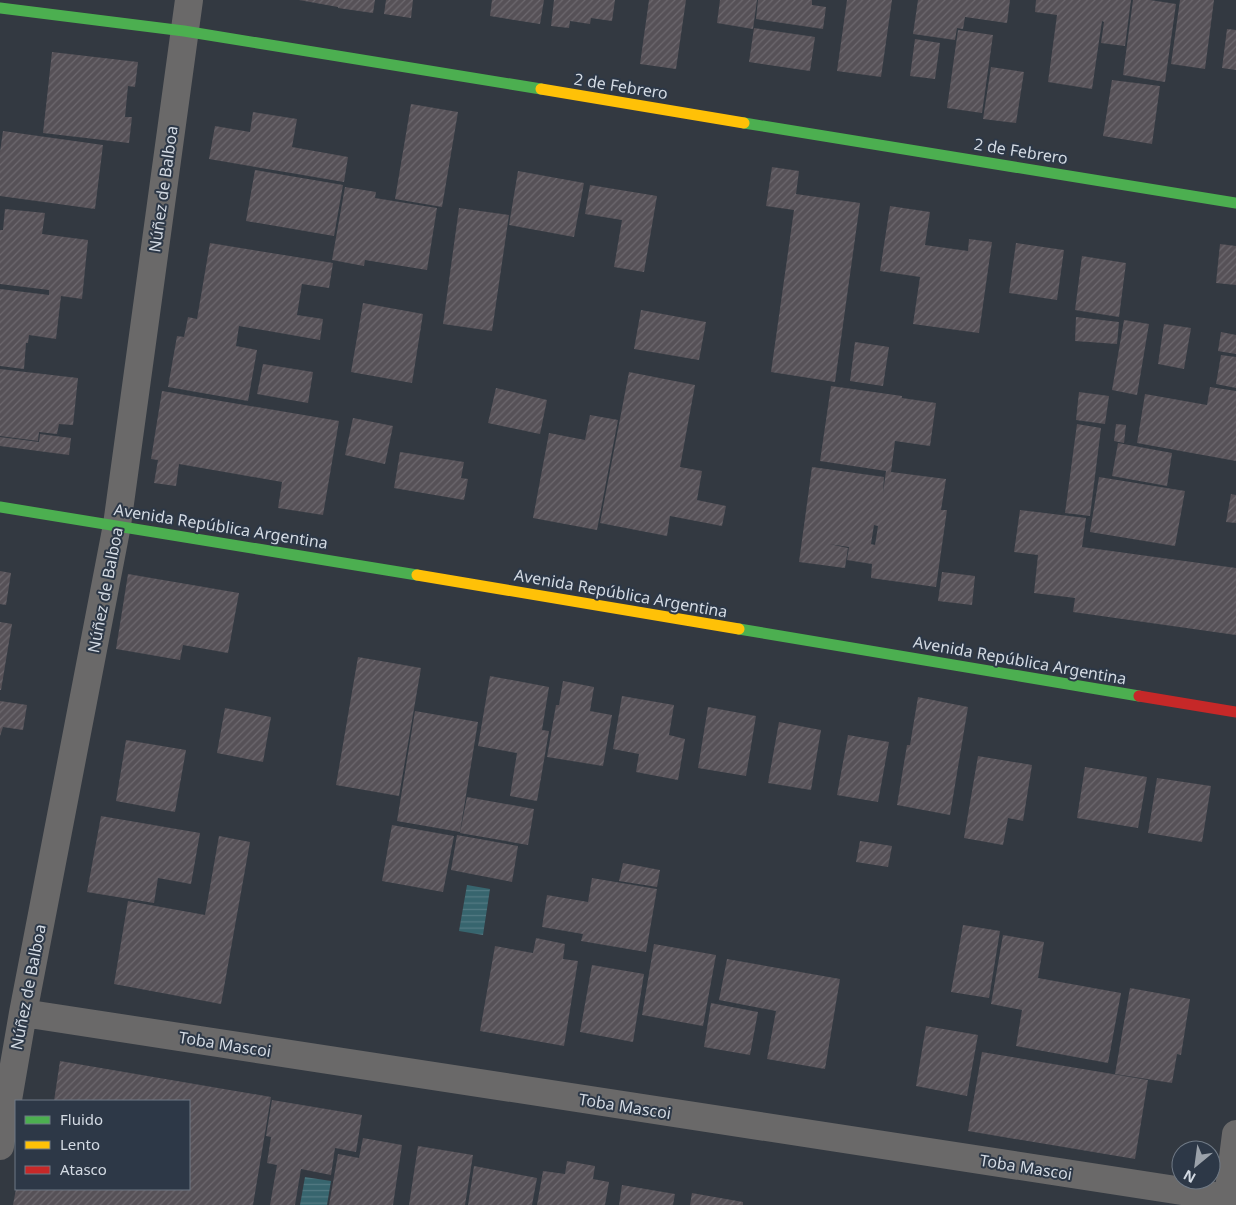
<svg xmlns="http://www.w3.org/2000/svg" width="1236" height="1205" viewBox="0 0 1236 1205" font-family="'Noto Sans',sans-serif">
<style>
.water{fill:url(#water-rules)}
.building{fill:url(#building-hatch);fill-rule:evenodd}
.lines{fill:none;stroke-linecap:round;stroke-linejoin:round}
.street{stroke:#6a6969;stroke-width:28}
.fast{stroke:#4caf50;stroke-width:11}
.slow{stroke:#ffc107;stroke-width:11}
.jam{stroke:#c62828;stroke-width:11}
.labels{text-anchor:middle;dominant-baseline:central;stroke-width:4;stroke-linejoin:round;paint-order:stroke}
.street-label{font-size:16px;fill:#d3dae3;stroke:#2d3847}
</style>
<defs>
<pattern id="water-rules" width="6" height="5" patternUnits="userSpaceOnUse" patternTransform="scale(1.25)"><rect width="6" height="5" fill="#37656e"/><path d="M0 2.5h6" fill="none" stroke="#537a83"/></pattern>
<pattern id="building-hatch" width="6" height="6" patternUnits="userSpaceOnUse" patternTransform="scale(1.25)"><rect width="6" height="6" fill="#565157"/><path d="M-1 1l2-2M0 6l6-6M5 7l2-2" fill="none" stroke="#6d696f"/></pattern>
</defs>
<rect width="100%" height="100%" fill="#333941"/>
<path class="water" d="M467,885L490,889L483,935L459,931Z
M305,1177L331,1181L327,1205H300Z"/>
<path class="building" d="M299,0H375L373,13L338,8V7Z
M386,0H413L411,18L384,14Z
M492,0H544L540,24L490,16Z
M554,0H615L612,21L591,18L590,24L570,21L569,28L551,26Z
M649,0H686L676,69L640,64Z
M720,0H757L753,29L717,23Z
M758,0H812V5L826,7L823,29L756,19Z
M847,0H892L881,77L837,71Z
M918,0H1010L1007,23L965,17L963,29L957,28L955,40L913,34Z
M1036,0H1131L1125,46L1101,43L1104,22L1102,21L1092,89L1048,82L1057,15L1035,12Z
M1133,0H1150L1176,4L1165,82L1123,75Z
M1180,0H1214L1205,69L1171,64Z
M754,28L815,37L810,71L749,62Z
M1227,29L1236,30V70L1222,68Z
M958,30L993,35L982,113L947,108Z
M915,39L940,43L935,79L910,76Z
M52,52L138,62L135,87L128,86L125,117H132L129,143L43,133Z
M991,67L1024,72L1016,123L983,119Z
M1112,80L1160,86L1152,144L1103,136Z
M411,104L458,112L442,207L395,199Z
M253,112L297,119L292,147L348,157L344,182L209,159L215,126L250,132Z
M3,131L103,145L95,209L0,196V152Z
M772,167L799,171L796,194L860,203L835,382L771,372L794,210L766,206Z
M255,170L343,185L334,236L246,221Z
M518,171L584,183L574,237L509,225Z
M590,185L657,196L644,272L614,267L622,220L585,214Z
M345,187L376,192L375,198L437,208L427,270L365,260L364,266L332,260Z
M890,206L930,212L925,245L968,251L969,239L992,242L979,333L913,324L920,277L880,271Z
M459,208L509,215L492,331L443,324Z
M5,209L45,213L42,234L88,240L82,299L61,296L56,339L29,335L28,343H26L24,369L0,366V289L49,295V290L0,284V230H3Z
M210,243L333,263L329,288L302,284L297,315L323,319L320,340L239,326L236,346L257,350L248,401L168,387L177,336L184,337L188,317L197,319Z
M1016,243L1064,250L1057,300L1009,293Z
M1220,244L1236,246V285L1216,283Z
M1082,256L1126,263L1119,317L1075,310Z
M363,303L423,314L412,383L351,372Z
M641,310L706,322L699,360L634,349Z
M1076,317L1119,322L1117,344L1075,341Z
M1124,320L1149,324L1137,395L1112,390Z
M1164,324L1191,328L1184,369L1158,364Z
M1221,332L1236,335V354L1218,351Z
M855,342L889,347L883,386L850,381Z
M1221,355L1236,357V388L1216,384Z
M263,364L313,372L308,403L257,394Z
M0,369L78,378L73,425L59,424L57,434L39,432L38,441L0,436Z
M629,372L695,385L680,467L702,471L697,500L726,506L722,526L670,516L667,536L600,523Z
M831,386L902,396V398L936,403L930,446L895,441L891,472L946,479L941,510H947L936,587L871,578L872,564L847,560L849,547L829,544L848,548L845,568L799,562L812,467L884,477L883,493L886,471L820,461ZM874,525L878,526L875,545L871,544Z
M1210,387L1236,391V461L1137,443L1145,394L1207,405Z
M496,388L547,400L540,434L488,423Z
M162,391L339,421L323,515L278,508L282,482L179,464L176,486L154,483L158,460L151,459Z
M1079,392L1109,396L1105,424L1076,420Z
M590,415L618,420L597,530L533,518L549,433L585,440Z
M353,418L393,426L385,464L345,455Z
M1077,424L1101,428L1090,516L1065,513Z
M1116,424L1126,425L1124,443L1114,441Z
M40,434L71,438L69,455L0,446V437L39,442Z
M1118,443L1172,453L1167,486L1112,476Z
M400,452L464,462L461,478L468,479L464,500L394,488Z
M1099,477L1185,491L1175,546L1090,532Z
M1231,494L1236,495V523L1226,522Z
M1020,510L1086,518L1082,547L1236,568V635L1073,612L1075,598L1034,593L1038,555L1014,552Z
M0,571L11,573L6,605L0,604Z
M942,572L975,576L972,605L938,601Z
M128,574L239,593L228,653L183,645L180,660L116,649Z
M0,622L12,624L1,690H0Z
M358,657L421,668L399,796L336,785Z
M490,676L549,687L542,730L549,731L537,801L510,796L517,753L478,746Z
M563,681L594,687L590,711L612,715L603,766L547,757L556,705H559Z
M622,696L674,705L669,735L685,739L678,780L636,772L639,754L613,749Z
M918,697L968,707L950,815L897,805L907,745H910Z
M0,701L27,705L23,730L3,727L0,736Z
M708,707L756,716L746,776L698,768Z
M225,708L271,717L263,762L217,753Z
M415,711L478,722L460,832L397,821Z
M779,722L821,730L811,790L768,783Z
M848,735L889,742L878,802L837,795Z
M126,740L186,750L175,812L116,801Z
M978,756L1032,765L1023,821L1008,818L1003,845L964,838Z
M1085,767L1147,777L1138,828L1077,818Z
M1157,778L1211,786L1202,842L1148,833Z
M467,797L534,809L528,845L460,833Z
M101,816L200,833L191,884L158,878L154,903L87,892Z
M392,825L454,836L443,892L382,881Z
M457,835L518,846L512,882L451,870Z
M219,836L250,842L221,1004L114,984L128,901L205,915Z
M860,841L892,846L888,867L856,862Z
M623,863L660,870L657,887L619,881Z
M592,878L657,889L646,952L581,941L583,934L542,927L547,895L588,902Z
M963,925L1000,931L989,998L951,992Z
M1003,935L1044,942L1038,978L1121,993L1108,1063L1016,1046L1022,1010L991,1004Z
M536,938L565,944L563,959L578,961L564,1046L480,1031L495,946L533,953Z
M654,944L716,955L703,1026L642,1015Z
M727,959L840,979L825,1069L767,1059L776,1011L719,1000Z
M592,965L644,974L633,1042L580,1032Z
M1130,988L1190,999L1181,1055L1177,1054L1172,1083L1115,1074Z
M711,1003L758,1012L750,1055L704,1047Z
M926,1026L978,1035L967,1096L916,1086Z
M982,1052L1148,1080L1135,1159L968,1131Z
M60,1061L271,1097L253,1205H13L16,1189H189V1101H54Z
M272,1100L362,1115L356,1152L335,1148L331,1175L301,1169L295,1205H270L277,1165L267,1163L271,1137L266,1136Z
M363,1138L402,1145L393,1205H329L338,1154L359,1158Z
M418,1146L473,1155L465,1205H409Z
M567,1161L595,1166L593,1179L609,1182L605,1205H537L543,1171L565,1174Z
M474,1166L537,1178L532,1205H468Z
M622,1185L675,1194L673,1205H619Z
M692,1193L743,1202V1205H690Z"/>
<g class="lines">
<path class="street" d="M23,1013L1228,1198
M0,1146L23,1013L117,525L189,0
M1227,1205L1236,1134"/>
<path class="fast" d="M0,8L184,31L541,89
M744,123L1236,203
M0,507L417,575
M739,629L1139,696"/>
<path class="slow" d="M541,89L744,123
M417,575L739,629"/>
<path class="jam" d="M1139,696L1236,712"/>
</g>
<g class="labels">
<g class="street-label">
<text transform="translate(621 86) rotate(9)">2 de Febrero</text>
<text transform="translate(1021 151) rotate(9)">2 de Febrero</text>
<text transform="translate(163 189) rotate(-82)">Núñez de Balboa</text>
<text transform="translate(221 526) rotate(9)">Avenida República Argentina</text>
<text transform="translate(105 590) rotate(-79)">Núñez de Balboa</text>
<text transform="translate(621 593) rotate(10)">Avenida República Argentina</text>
<text transform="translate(1020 660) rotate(10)">Avenida República Argentina</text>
<text transform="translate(28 987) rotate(-79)">Núñez de Balboa</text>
<text transform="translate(225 1044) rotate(9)">Toba Mascoi</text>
<text transform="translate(625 1106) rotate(9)">Toba Mascoi</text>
<text transform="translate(1026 1167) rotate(9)">Toba Mascoi</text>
</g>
</g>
<rect x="15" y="1100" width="175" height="90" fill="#2d3847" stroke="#6f7985"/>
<rect x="25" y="1116" width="25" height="8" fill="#4caf50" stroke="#6f7985"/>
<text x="60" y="1125" font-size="15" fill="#d3dae3">Fluido</text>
<rect x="25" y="1141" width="25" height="8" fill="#ffc107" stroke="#6f7985"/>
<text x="60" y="1150" font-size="15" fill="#d3dae3">Lento</text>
<rect x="25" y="1166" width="25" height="8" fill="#c62828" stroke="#6f7985"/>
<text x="60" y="1175" font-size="15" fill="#d3dae3">Atasco</text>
<g transform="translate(1196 1165) rotate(209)"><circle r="24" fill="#2d3847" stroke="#6f7985"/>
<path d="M0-4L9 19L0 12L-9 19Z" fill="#9ba2aa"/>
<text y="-8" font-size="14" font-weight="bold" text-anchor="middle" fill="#d3dae3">N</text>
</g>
</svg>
